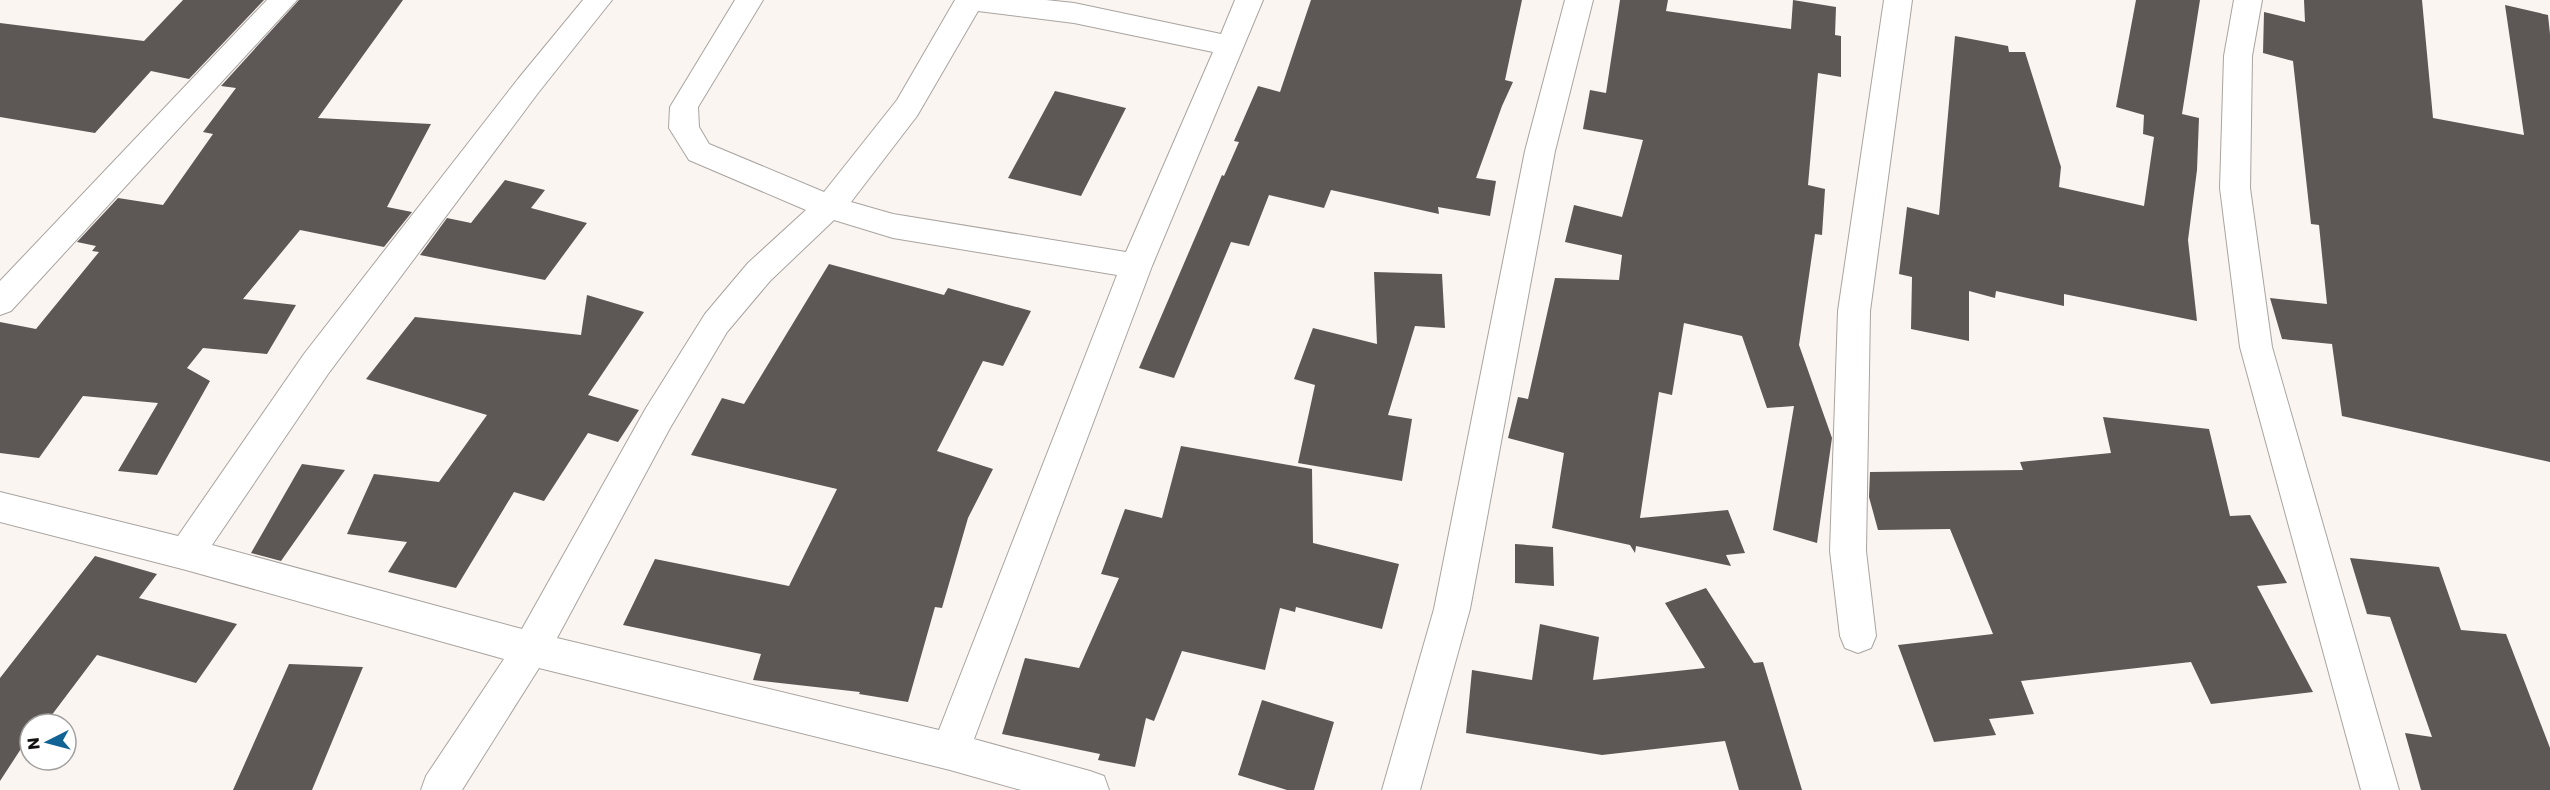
<svg xmlns="http://www.w3.org/2000/svg" width="2550" height="790" viewBox="0 0 2550 790" font-family="Poppins,sans-serif">
<style>
.building{fill:#5d5855}
.lines{fill:none;stroke-linecap:round;stroke-linejoin:round}
.minor-casing{stroke:#a9a4a0;stroke-width:2}
.minor{fill:#fff;fill-rule:evenodd}
</style>
<rect width="100%" height="100%" fill="#fbf5f2"/>
<path class="building" d="M183,0H264L189,79L151,71L95,133L0,117V23L144,41Z
M299,0H403L318,118L431,124L387,207L412,212L384,247L300,230L243,299L296,305L267,354L203,348L187,368L210,381L157,475L118,471L158,403L83,396L39,458L0,453V322L36,329L99,252L92,251L96,246L77,242L118,198L163,205L213,134L203,132L236,88L221,86Z
M1311,0H1522L1505,80L1513,82L1502,106L1476,178L1496,181L1490,216L1438,207L1439,214L1331,190L1324,208L1269,195L1249,246L1231,242L1174,378L1139,368L1222,175L1224,176L1239,142L1234,141L1258,86L1280,92Z
M1620,0H1668L1666,11L1791,29L1793,0L1836,7L1835,35L1841,36V77L1818,73L1808,185L1825,189L1822,235L1815,234L1799,345L1832,438L1817,543L1773,530L1794,406L1767,408L1742,336L1684,323L1672,395L1659,392L1640,518L1728,510L1745,553L1726,555L1731,566L1636,546L1635,553L1630,545L1552,528L1564,453L1508,438L1518,397L1528,399L1555,278L1619,280L1622,255L1565,242L1574,205L1622,217L1643,140L1583,129L1590,90L1606,93Z
M2136,0H2200L2182,114L2199,118L2197,170L2188,240L2197,321L2064,294V306L1996,291L1995,298L1969,291V341L1911,329L1912,277L1899,274L1907,207L1939,215L1955,36L2008,46L2009,52H2025L2061,167L2059,187L2144,206L2154,137L2143,134L2144,115L2116,107Z
M2304,0H2422L2433,118L2524,135L2505,5L2548,15L2550,34V462L2342,416L2332,344L2282,339L2270,298L2327,304L2319,225L2311,224L2293,61L2263,53L2264,12L2305,22Z
M1055,91L1126,108L1081,196L1008,178Z
M505,180L545,190L531,208L587,223L545,280L420,255L447,218L471,223Z
M829,264L944,295L948,288L1031,311L1003,366L983,361L937,451L993,469L968,518L942,608L935,607L908,702L859,694L860,692L753,680L761,654L623,625L655,559L789,586L837,489L691,455L722,398L744,404Z
M1374,272L1442,274L1445,328L1415,326L1388,415L1412,419L1402,481L1298,463L1315,385L1294,379L1313,328L1377,344Z
M587,295L644,312L588,395L639,410L618,442L588,433L544,501L514,492L456,588L388,572L407,542L347,534L374,474L439,482L487,415L366,379L415,317L581,335Z
M2103,417L2209,429L2230,516L2250,515L2287,583L2257,586L2313,692L2211,704L2191,662L2021,681L2034,714L1989,719L1996,735L1934,742L1898,645L1993,634L1950,529L1878,530L1869,497L1870,472L2023,470L2020,462L2111,453Z
M1181,446L1312,469L1313,543L1399,564L1382,629L1296,607L1295,612L1280,608L1265,670L1182,651L1154,721L1146,718L1135,767L1098,760L1100,754L1002,734L1025,658L1079,668L1119,578L1101,574L1125,509L1162,518Z
M302,464L345,470L281,561L251,553Z
M1515,544L1553,547L1554,586L1515,583Z
M95,556L157,574L139,598L237,624L196,683L97,655L45,724H30V735L0,781V678Z
M2350,558L2439,567L2461,630L2506,634L2550,748V790H2421L2405,733L2432,737L2390,617L2367,614Z
M1706,588L1754,663L1763,662L1802,790H1739L1725,741L1602,755L1466,733L1472,670L1532,680L1540,624L1599,637L1593,680L1705,668L1665,603Z
M289,664L363,667L312,790H233Z
M1262,700L1334,722L1314,790H1287L1238,775Z"/>
<g class="lines">
<g class="minor-casing">
<path id="minor" d="M267,0H297L11,311L0,315V281Z
M583,0H612L538,93L328,374L212,545L522,629L646,408L705,314L748,263L806,210L689,160L669,128L670,107L735,0H763L698,107L699,127L709,144L824,192L897,100L955,0H1046L1074,3L1221,34L1235,0H1263L1152,266L974,739L1090,771L1104,776L1109,790H1021L950,770L539,668L462,790H421L426,776L504,659L186,570L0,522V492L178,536L304,354L518,79ZM978,11L1074,23L1213,52L1126,252L893,214L851,202L917,116ZM834,220L893,238L1117,275L939,730L557,638L670,428L727,332L770,281Z
M1565,0H1593L1555,151L1470,609L1420,790H1382L1434,609L1525,151Z
M1884,0H1912L1870,311L1866,551L1876,636L1871,648L1858,653L1845,648L1840,636L1830,551L1838,311Z
M2234,0H2262L2252,56L2250,188L2272,347L2399,790H2361L2240,347L2220,188L2224,56Z"/>
</g>
<use href="#minor" class="minor"/>
</g>
<g transform="translate(48 742) rotate(264)"><circle r="28" fill="#ffffff" stroke="#a1a09f" stroke-width="1.5"/>
<path d="M0-4.5L10 22L0 15L-10 22Z" fill="#116395"/>
<text y="-9" font-size="16" font-weight="bold" text-anchor="middle" fill="#131110">N</text>
</g>
</svg>
